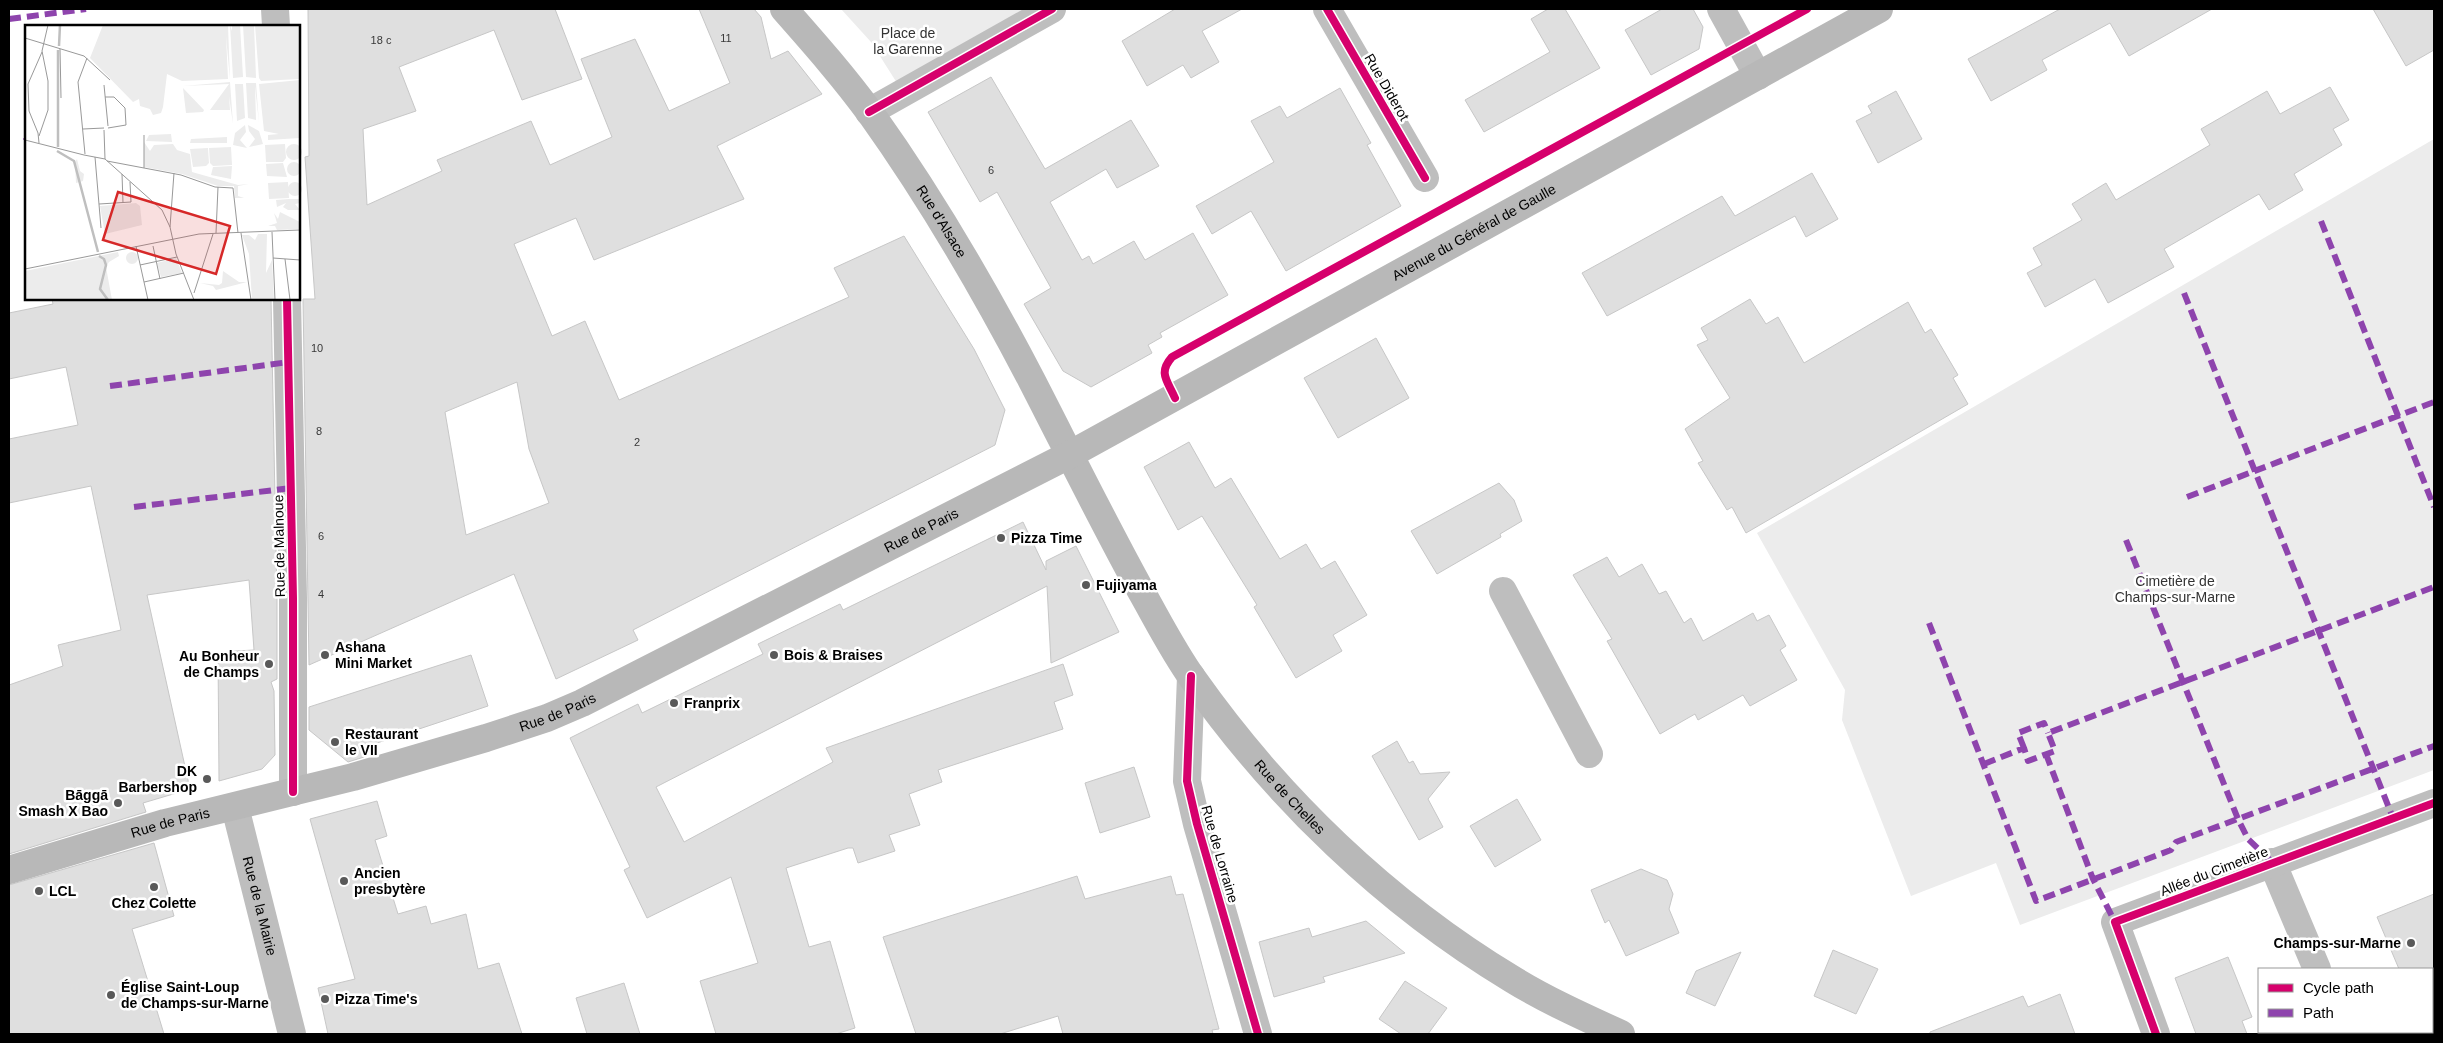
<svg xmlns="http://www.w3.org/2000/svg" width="2443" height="1043" viewBox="0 0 2443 1043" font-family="Helvetica,sans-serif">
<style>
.green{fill:#ececec}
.building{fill:#dfdfdf;stroke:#c7c7c7;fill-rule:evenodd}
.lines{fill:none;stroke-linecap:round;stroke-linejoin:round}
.street{stroke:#bebebe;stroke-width:28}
.secondary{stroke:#b8b8b8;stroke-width:28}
.quiet{stroke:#8e44ad;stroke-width:6;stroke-dasharray:12 6;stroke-linecap:butt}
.cycleway-casing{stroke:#fff;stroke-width:11}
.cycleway{stroke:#d6006c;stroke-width:8}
.poi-dot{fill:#595959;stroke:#fff;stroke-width:2}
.labels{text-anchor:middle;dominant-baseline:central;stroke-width:5;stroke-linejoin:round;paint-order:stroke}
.number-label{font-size:11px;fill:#383838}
.park-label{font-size:14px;fill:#333;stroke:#fff}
.street-label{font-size:14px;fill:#000;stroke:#fff}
.poi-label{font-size:14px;font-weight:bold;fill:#000;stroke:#fff;text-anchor:start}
.inset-river{fill:none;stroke:#bfbfbf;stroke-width:2.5}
.inset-road{fill:none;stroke:#999;stroke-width:1}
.view{fill:#d62828;fill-opacity:0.15;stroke:#d62828;stroke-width:2.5}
.inset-edge{fill:none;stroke:#000;stroke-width:2.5}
</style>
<rect width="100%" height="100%" fill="#fff"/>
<path class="green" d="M841,9H1028L897,83L871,42Z
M2434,139V770L2020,925L1996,863L1911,896L1842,720L1845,690L1757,533Z"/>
<path class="building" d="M308,9H555L582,79L522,100L494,30L399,67L416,111L363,129L367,205L442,171L437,160L531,121L550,165L612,137L581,59L635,39L669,111L730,83L699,9H754L761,17L771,59L788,51L822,94L717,146L744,199L594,260L576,218L514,244L552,336L585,321L619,400L849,297L834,268L904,236L974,349L1005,410L995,445L633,630L638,640L556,679L514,574L309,665L303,299H315L305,157L309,156ZM517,382L529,449L549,503L466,535L445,412Z
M1175,9H1242L1202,31L1219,62L1191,78L1183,65L1147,86L1122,41Z
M1548,9H1565L1600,68L1484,132L1465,100L1550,52L1531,19Z
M1662,9H1693L1703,27L1699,49L1651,75L1625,30Z
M2060,9H2212L2129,56L2110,23L2042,60L2047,70L1991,101L1968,59Z
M2373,9H2434V50L2406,66Z
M991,77L1045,169L1131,120L1159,166L1117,188L1106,169L1050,202L1082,260L1089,256L1093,264L1134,241L1145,260L1193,233L1228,295L1160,333L1162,337L1148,345L1152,353L1091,387L1063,371L1024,304L1051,288L997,192L980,202L928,112Z
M2330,87L2349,120L2333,129L2342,145L2294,174L2303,190L2269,210L2259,194L2164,249L2174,267L2108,303L2095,279L2045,307L2027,273L2042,265L2033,248L2082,220L2072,204L2106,183L2116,200L2210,145L2201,129L2267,91L2280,114Z
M1340,88L1371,143L1367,145L1401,206L1286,271L1251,211L1212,234L1196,206L1274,162L1251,121L1280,106L1287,118Z
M1896,91L1922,139L1878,163L1856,121L1872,113L1868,106Z
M1812,173L1838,219L1806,237L1795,216L1607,316L1582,273L1722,196L1735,216Z
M52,299H271L277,598V679L271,682L274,691L275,755L262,769L219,781L218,652L254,650L249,580L147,595L190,789L143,803L146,812L9,854V685L63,666L58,645L121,630L91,486L9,503V439L78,425L66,367L9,379V313L53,304Z
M1750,299L1766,324L1778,317L1804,363L1908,302L1925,333L1931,329L1958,375L1953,378L1968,404L1746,533L1732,507L1727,510L1698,463L1703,461L1685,429L1730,398L1697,345L1708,340L1701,328Z
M1376,338L1409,398L1338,438L1304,378Z
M1189,442L1215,488L1231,478L1280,559L1306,544L1321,569L1335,561L1367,615L1333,635L1342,651L1296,678L1254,607L1257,605L1202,516L1178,530L1144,467Z
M1499,483L1514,500L1522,521L1500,534L1501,537L1437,574L1411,531Z
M1023,522L1046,570V561L1076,546L1119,632L1051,663L1047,586L656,787L684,842L833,762L826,748L1063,664L1073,695L1054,702L1063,729L938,770L942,782L909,794L920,825L889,835L895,851L858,863L853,848H848L786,868L809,947L830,941L855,1028L836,1034H716L700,981L758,963L731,877L647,918L624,870L630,867L570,738L638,704L642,713L763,654L758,644L840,604L843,610Z
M1607,557L1619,577L1642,564L1659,594L1666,591L1684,623L1691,618L1703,641L1753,613L1757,621L1769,615L1786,646L1780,650L1797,680L1750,706L1743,695L1698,720L1695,714L1660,734L1607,641L1612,639L1573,575Z
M471,655L488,706L362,748L364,757L348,762L309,730V707Z
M1397,741L1409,763L1413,761L1420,774L1450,772L1428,799L1443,827L1419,840L1372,756Z
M1134,767L1150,817L1100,833L1085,783Z
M1517,799L1541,840L1495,867L1470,826Z
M377,801L387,836L375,840L398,914L426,906L431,924L466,914L478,969L499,963L522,1034H328L318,988L355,979L310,819Z
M154,843L174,916L132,929L164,1034H9V885Z
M1641,869L1667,880L1673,894L1669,909L1679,933L1626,956L1609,920L1605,923L1591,890Z
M1077,876L1085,899L1171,876L1176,895L1183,894L1219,1029L1212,1030L1213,1034H1063L1058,1016L1000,1034H916L883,937Z
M2434,894V969H2399L2377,917Z
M1366,921L1405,953L1323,977L1325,982L1274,997L1259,942L1309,928L1312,937Z
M1833,950L1878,969L1856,1014L1814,996Z
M1741,952L1715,1006L1686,993L1696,971Z
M2228,957L2252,1017L2242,1021L2247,1034H2196L2175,978Z
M1405,981L1447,1008L1428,1034H1401L1379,1019Z
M624,983L640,1034H587L576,998Z
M2060,994L2075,1034H1930V1032L2023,996L2028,1007Z"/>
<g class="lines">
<g class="street">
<path d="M275,9L276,26"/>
<path d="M1327,9L1425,178"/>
<path d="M1721,9L1758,76"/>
<path d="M869,112L1052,9"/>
<path d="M287,299L293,598V792"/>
<path d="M1503,591L1589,754"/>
<path d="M1191,676L1187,781L1197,824L1258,1034"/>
<path id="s1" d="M235,807L292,1034"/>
<path d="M2272,862L2317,969"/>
<path d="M2344,1032L2345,1034"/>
<path d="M2156,1034L2115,922L2434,803"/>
</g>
<g class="secondary">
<path id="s2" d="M784,9C814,43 844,77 871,114C931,198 984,289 1032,381C1068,451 1103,522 1141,591C1158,621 1173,651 1193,679C1277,798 1386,903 1512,979C1546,1000 1584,1017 1621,1034"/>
<path id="s3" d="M9,870L165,823L353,777L486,738L547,718L582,703L1069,455L1879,9"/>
</g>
<path class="quiet" d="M9,19L86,9
M25,141L26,140
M2321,221L2434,507
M2184,293L2393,818
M110,386L289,362
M2187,497L2434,402
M134,507L291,488
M2126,540L2238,819L2248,839L2272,862
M1929,623L2036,901L2171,850L2176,842L2434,746
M2024,748L2018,733L2044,723L2048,733
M2046,754L2093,879L2115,922
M1984,764L2024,748L2028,761L2055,751L2048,733L2434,587"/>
<g class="cycleway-casing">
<path id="cycleway" d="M1327,9L1425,178
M869,112L1052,9
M287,299L293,598V792
M1175,398C1167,380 1158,373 1172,357L1807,9
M1191,676L1187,781L1197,824L1258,1034
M2156,1034L2115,922L2434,803"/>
</g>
<use href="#cycleway" class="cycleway"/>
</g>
<g class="poi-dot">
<circle cx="1001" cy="538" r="5"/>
<circle cx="1086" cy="585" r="5"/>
<circle cx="325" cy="655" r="5"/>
<circle cx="774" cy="655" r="5"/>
<circle cx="269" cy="664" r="5"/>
<circle cx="674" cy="703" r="5"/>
<circle cx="335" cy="742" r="5"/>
<circle cx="207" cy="779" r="5"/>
<circle cx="118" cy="803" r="5"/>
<circle cx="344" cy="881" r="5"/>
<circle cx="154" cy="887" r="5"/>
<circle cx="39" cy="891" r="5"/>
<circle cx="2411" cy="943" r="5"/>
<circle cx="111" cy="995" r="5"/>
<circle cx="325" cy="999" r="5"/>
</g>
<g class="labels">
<g class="number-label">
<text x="726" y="38">11</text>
<text x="381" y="40">18 c</text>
<text x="991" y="170">6</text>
<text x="317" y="348">10</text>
<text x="319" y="431">8</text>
<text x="637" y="442">2</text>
<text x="321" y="536">6</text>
<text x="321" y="594">4</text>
</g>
<g class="park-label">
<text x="908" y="33">Place de<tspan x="908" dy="16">la Garenne</tspan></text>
<text x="2175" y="581">Cimetière de<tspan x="2175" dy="16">Champs-sur-Marne</tspan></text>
</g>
<g class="street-label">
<text transform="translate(1387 87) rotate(60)">Rue Diderot</text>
<text stroke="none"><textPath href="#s2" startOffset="265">Rue d'Alsace</textPath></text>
<text stroke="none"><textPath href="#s3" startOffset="1606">Avenue du Général de Gaulle</textPath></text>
<text stroke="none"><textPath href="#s3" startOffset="978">Rue de Paris</textPath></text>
<text transform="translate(279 546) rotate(-91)">Rue de Malnoue</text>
<text stroke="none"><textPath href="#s3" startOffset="571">Rue de Paris</textPath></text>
<text stroke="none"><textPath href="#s2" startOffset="940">Rue de Chelles</textPath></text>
<text stroke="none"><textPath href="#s3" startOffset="168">Rue de Paris</textPath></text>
<text transform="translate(1220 854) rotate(74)">Rue de Lorraine</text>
<text transform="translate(2214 871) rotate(-21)">Allée du Cimetière</text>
<text stroke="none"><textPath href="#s1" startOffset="102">Rue de la Mairie</textPath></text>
</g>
<g class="poi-label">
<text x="1011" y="538">Pizza Time</text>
<text x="1096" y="585">Fujiyama</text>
<text x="335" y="647">Ashana<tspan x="335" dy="16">Mini Market</tspan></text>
<text x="784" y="655">Bois &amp; Braises</text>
<text x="259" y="656" text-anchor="end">Au Bonheur<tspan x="259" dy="16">de Champs</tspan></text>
<text x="684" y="703">Franprix</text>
<text x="345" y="734">Restaurant<tspan x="345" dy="16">le VII</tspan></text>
<text x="197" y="771" text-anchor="end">DK<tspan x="197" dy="16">Barbershop</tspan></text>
<text x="108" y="795" text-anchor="end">Bāggā<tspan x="108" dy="16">Smash X Bao</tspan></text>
<text x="354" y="873">Ancien<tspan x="354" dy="16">presbytère</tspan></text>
<text x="49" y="891">LCL</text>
<text x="154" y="903" text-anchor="middle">Chez Colette</text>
<text x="2401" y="943" text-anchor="end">Champs-sur-Marne</text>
<text x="121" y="987">Église Saint-Loup<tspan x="121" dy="16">de Champs-sur-Marne</tspan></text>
<text x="335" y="999">Pizza Time's</text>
</g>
</g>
<g transform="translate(25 25)">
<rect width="275" height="275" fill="#fff"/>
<path d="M78,0H203L205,55L201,11L203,54L157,56L142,49L138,82L136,88L128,90L125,84L115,81L114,74L108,77L65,33ZM205,0L207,6V0H215L218,52L208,53ZM218,0H229L231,53L221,52ZM230,0H275V54L236,56L234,53ZM275,55V113L243,115V110L254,109L239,106L234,59ZM205,57L208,99L204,71L205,85H185L204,59L158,61ZM221,58H231L234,98L230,61L231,95L223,93ZM210,59H218L220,93L212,96ZM158,63L179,85L178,87L161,88ZM220,100L221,107L215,115L222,123L208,120L210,108ZM223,100L234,106L238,119L224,122L230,114L224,106ZM146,109L147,117L121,116L124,110ZM202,112V118H165L166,114ZM119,117L125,126L129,120L148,119L152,125L165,129L167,147L213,160L224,159L213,161V171L219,173H210L209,161H193L157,149L119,142ZM261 127a8 8 0 1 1 16 0a8 8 0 1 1-16 0ZM260,119L261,133L258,137H241L240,120ZM206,122L207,140L188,141L185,138L184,123ZM183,123L184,138L181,141L168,142L165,124ZM52,134L55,146L59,149L58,156L51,158L50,137ZM262 144a7 7 0 1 1 14 0a7 7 0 1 1-14 0ZM258,138L262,152L242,151L241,139ZM207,141L206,154L186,150L188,142ZM263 164a7 7 0 1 1 14 0a7 7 0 1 1-14 0ZM263,157L264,173L244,174L243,158ZM264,174H275V178L270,179L275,185H263L258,182L261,178L252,182L251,175ZM111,178L115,181L117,200L80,209L75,181ZM255,187L275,197V204L252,205L250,201H243L252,198L249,188L253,194ZM233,209H242L241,248L247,235L249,275H227L224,229L217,210H224L230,215ZM101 233a6 6 0 1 1 12 0a6 6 0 1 1-12 0ZM93,227L94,231L84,237L81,242L87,275H0V246ZM151,233L157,248L136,252L132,238ZM198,246L214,257H222L191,265L188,261L175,258L194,260L197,258Z" fill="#ececec"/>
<path class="inset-river" d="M34,21L35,0M33,122V25M32,126L49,136L73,227M74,231L79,234L81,240L75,264L83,275"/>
<path class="inset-road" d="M0,13L59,31L85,55M35,24L36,73M79,60L83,101M80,72H89L100,83L101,100L83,103M58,104L79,103M79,105L80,134M119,110V143M14,111L23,85V56L17,26L23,0M0,115L59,130M14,118L13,108L4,86L3,59L17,27M60,129L53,57L62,33M59,130L80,134L137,185L145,202L151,229L169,275M70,132L76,203M82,136L156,150L190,162L208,163L213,208M97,149L98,178M74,179L106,177L105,157M145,202L149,148M247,207L250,275M191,208L193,162M216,208L226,275M111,221L123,275M128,221L135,254M248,233L275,235M260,234L265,275M115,240L152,232M0,244L174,209L275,205M119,257L159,248M169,268L188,209"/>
<path class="view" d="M93,167L205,201L191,249L78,215Z"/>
<rect width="275" height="275" class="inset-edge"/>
</g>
<rect width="2443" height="1043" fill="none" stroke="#000000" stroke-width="20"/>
<rect x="2258" y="968" width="175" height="65" fill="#ffffff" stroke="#999999"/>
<rect x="2268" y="984" width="25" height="8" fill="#d6006c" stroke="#999999"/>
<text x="2303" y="993" font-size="15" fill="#000000">Cycle path</text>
<rect x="2268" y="1009" width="25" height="8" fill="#8e44ad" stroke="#999999"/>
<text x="2303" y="1018" font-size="15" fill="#000000">Path</text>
</svg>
